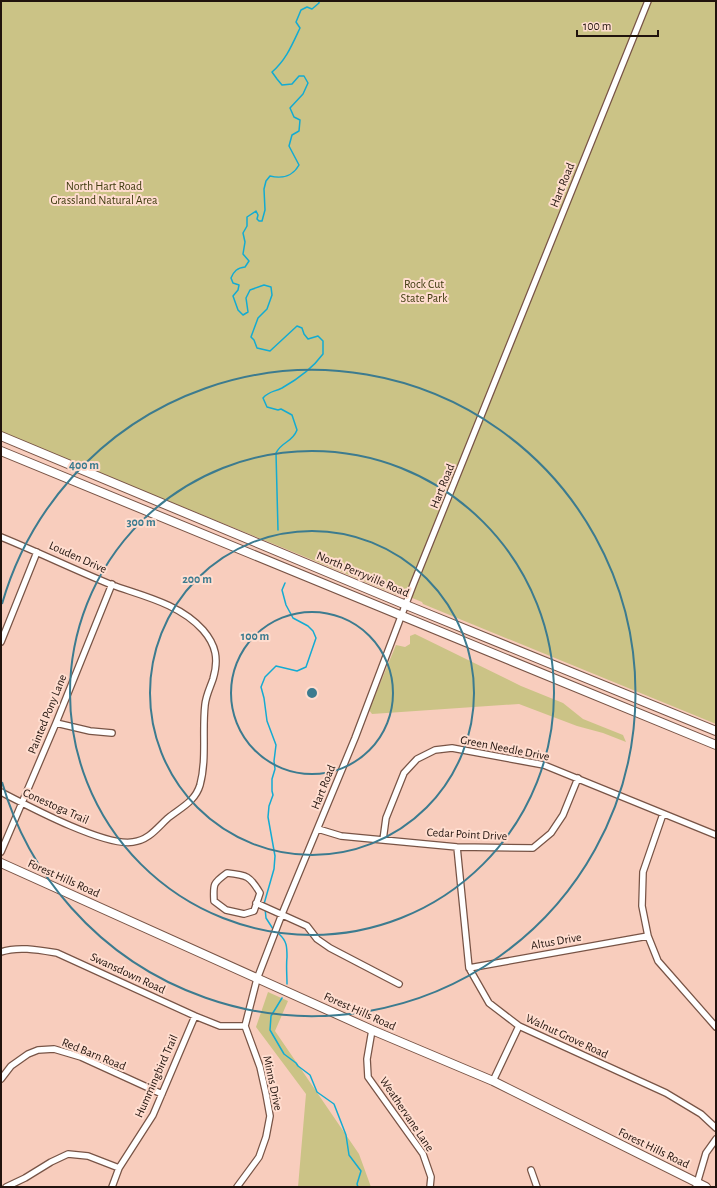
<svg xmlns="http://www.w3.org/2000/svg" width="717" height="1188" viewBox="0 0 717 1188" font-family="'Alegreya Sans',sans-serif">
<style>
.green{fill:#cbc386}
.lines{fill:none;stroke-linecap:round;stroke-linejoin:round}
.stream{stroke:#13abd2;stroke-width:1.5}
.street-casing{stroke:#785446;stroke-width:8}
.secondary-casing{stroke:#785446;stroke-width:10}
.street{stroke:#fff;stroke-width:5.5}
.secondary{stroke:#fff;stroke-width:8}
.ring{fill:none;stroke:#3c7b8f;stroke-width:2}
.labels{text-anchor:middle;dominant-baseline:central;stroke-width:4;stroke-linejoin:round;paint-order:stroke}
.street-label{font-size:12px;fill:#21130d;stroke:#ffddcf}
.park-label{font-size:12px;fill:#413c10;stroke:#ffddcf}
.centre{fill:#3c7b8f;stroke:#ffddcf;stroke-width:2}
.ring-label{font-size:12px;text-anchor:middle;font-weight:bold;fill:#3c7b8f;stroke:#ffddcf;stroke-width:4;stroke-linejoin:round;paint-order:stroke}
</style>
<rect width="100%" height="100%" fill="#f8cdbd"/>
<path class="green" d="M1,1H716V724L423,604L422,602L400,593L397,595C265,540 133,487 1,432Z
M415,634L521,686L563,703L583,719L623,735L626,742L603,733L577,726L519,704L372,714L369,710L396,645L405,647L410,644V636Z
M268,992L288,1001L275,1031L359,1154L371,1187H298L306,1094L256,1027Z"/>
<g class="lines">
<path class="stream" d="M278,530L276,453C282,441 292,443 297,430L292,415L281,409L278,410L267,407L263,398C269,391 274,392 282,388C298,379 312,369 323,354V341L318,336L308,339L304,334L302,328L297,326L270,351L257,348L254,340L251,337L258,318L267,309L272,295L271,287L264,285L250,290L246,298L248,312L243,315L238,310L233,296L238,290L239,285L233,283L231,278C234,271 237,268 245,267L249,261L243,254L245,242L243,233L247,226V217L256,211L258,215L257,219L259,221H262L265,210L264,189L266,181L270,176C282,179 293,176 299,165L289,146L292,135L299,131L300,120L294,117L290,108L303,94L308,83L304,76H299L292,84L282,85L277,79L272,72C286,60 292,45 300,28L296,22L301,10L307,7L312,9L319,3V1
M264,904L274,869L275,856L268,817L269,806L273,795L272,791V779L275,769L274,761L276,745L267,721L264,698L261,687L265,677L276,666L297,671L306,667L316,638L313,631L308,626L293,618L286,605L282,590L285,583
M265,908L266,918L273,929
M279,934C287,941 287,947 287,957C286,966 287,975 287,984
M282,998L271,1016L270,1030L284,1054L296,1063L298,1066L310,1075L317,1092L334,1104L346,1135L349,1155L361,1171L357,1184L358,1187"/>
<g class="street-casing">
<path id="street" d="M1,537C38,552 75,570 112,585C143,596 180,604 203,630C216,645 219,659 213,679C210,688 206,695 205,705C202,732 207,759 200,785C195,802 180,808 168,818C157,828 149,840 133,842C105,847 28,806 1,792
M1,642L37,552
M56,723L90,731L112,733
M663,814L643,872L642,906L648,936L658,961L716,1027
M318,829L341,836L457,847L533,848L551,833L563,815L578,778
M383,840L386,818L404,773L417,759L435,750L452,748L544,765L716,835
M457,847L469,968L489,1003L519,1026L666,1093L701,1114L716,1128
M1,852L56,723L112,584
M227,873C247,875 250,876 260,893L254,911L244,914L226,910L214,901C213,884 213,883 227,873Z
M256,903L307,926L317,939L330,948L399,984
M1,952C18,946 39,950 57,953L195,1016L220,1026H245
M469,968L648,936
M372,1030L367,1059L368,1077L423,1154L431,1177L430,1187
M1,1079L11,1066L28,1054L38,1050L54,1049L81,1057L162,1094
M493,1081L519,1026
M531,1170L537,1187
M6,1187L25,1178L51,1162L68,1154L88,1156L119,1168
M112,1187L119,1168L153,1115L195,1016
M237,1187L259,1157L266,1137L270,1116L266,1094L260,1067L245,1026L257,979L282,914L355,738L413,585L648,1
M696,1187L706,1153L716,1139"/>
</g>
<g class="secondary-casing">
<path id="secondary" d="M1,436L406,605L716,731
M1,451L716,745
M1,863L372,1030L493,1081L706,1187"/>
</g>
<use href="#street" class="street"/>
<use href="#secondary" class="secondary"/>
</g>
<g class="ring">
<circle cx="312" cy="693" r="81"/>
<circle cx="312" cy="693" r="162"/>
<circle cx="312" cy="693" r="242"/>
<path d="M2 604A323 323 0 1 1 2 782"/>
</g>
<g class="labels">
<g class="street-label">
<text transform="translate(562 185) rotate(-68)">Hart Road</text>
<text transform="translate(442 486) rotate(-68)">Hart Road</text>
<text transform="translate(78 557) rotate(24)">Louden Drive</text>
<text transform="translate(363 574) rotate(23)">North Perryville Road</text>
<text transform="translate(47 714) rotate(-68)">Painted Pony Lane</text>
<text transform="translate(505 748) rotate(11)">Green Needle Drive</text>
<text transform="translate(323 787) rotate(-68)">Hart Road</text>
<text transform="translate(56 806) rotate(24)">Conestoga Trail</text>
<text transform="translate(467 834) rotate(3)">Cedar Point Drive</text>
<text transform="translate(64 878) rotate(24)">Forest Hills Road</text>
<text transform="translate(556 941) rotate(-10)">Altus Drive</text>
<text transform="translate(128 973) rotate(25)">Swansdown Road</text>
<text transform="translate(360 1011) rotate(24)">Forest Hills Road</text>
<text transform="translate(567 1036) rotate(25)">Walnut Grove Road</text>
<text transform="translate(94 1054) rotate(22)">Red Barn Road</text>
<text transform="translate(156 1076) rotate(-66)">Hummingbird Trail</text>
<text transform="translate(273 1083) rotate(78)">Minns Drive</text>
<text transform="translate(407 1114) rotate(56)">Weathervane Lane</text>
<text transform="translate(654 1148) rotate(26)">Forest Hills Road</text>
</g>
<g class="park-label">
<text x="104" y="186">North Hart Road<tspan x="104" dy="14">Grassland Natural Area</tspan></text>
<text x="424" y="284">Rock Cut<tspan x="424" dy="14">State Park</tspan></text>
</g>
</g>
<circle cx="312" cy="693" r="6" class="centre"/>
<g class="ring-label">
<text x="84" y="469">400 m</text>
<text x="141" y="526">300 m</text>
<text x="197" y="583">200 m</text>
<text x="255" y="640">100 m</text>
</g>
<rect width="717" height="1188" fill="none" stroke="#21130d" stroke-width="4"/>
<path d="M577 30v6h81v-6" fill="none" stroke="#21130d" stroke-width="2"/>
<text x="583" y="30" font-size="12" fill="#21130d" stroke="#ffddcf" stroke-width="3" paint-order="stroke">100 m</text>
</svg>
